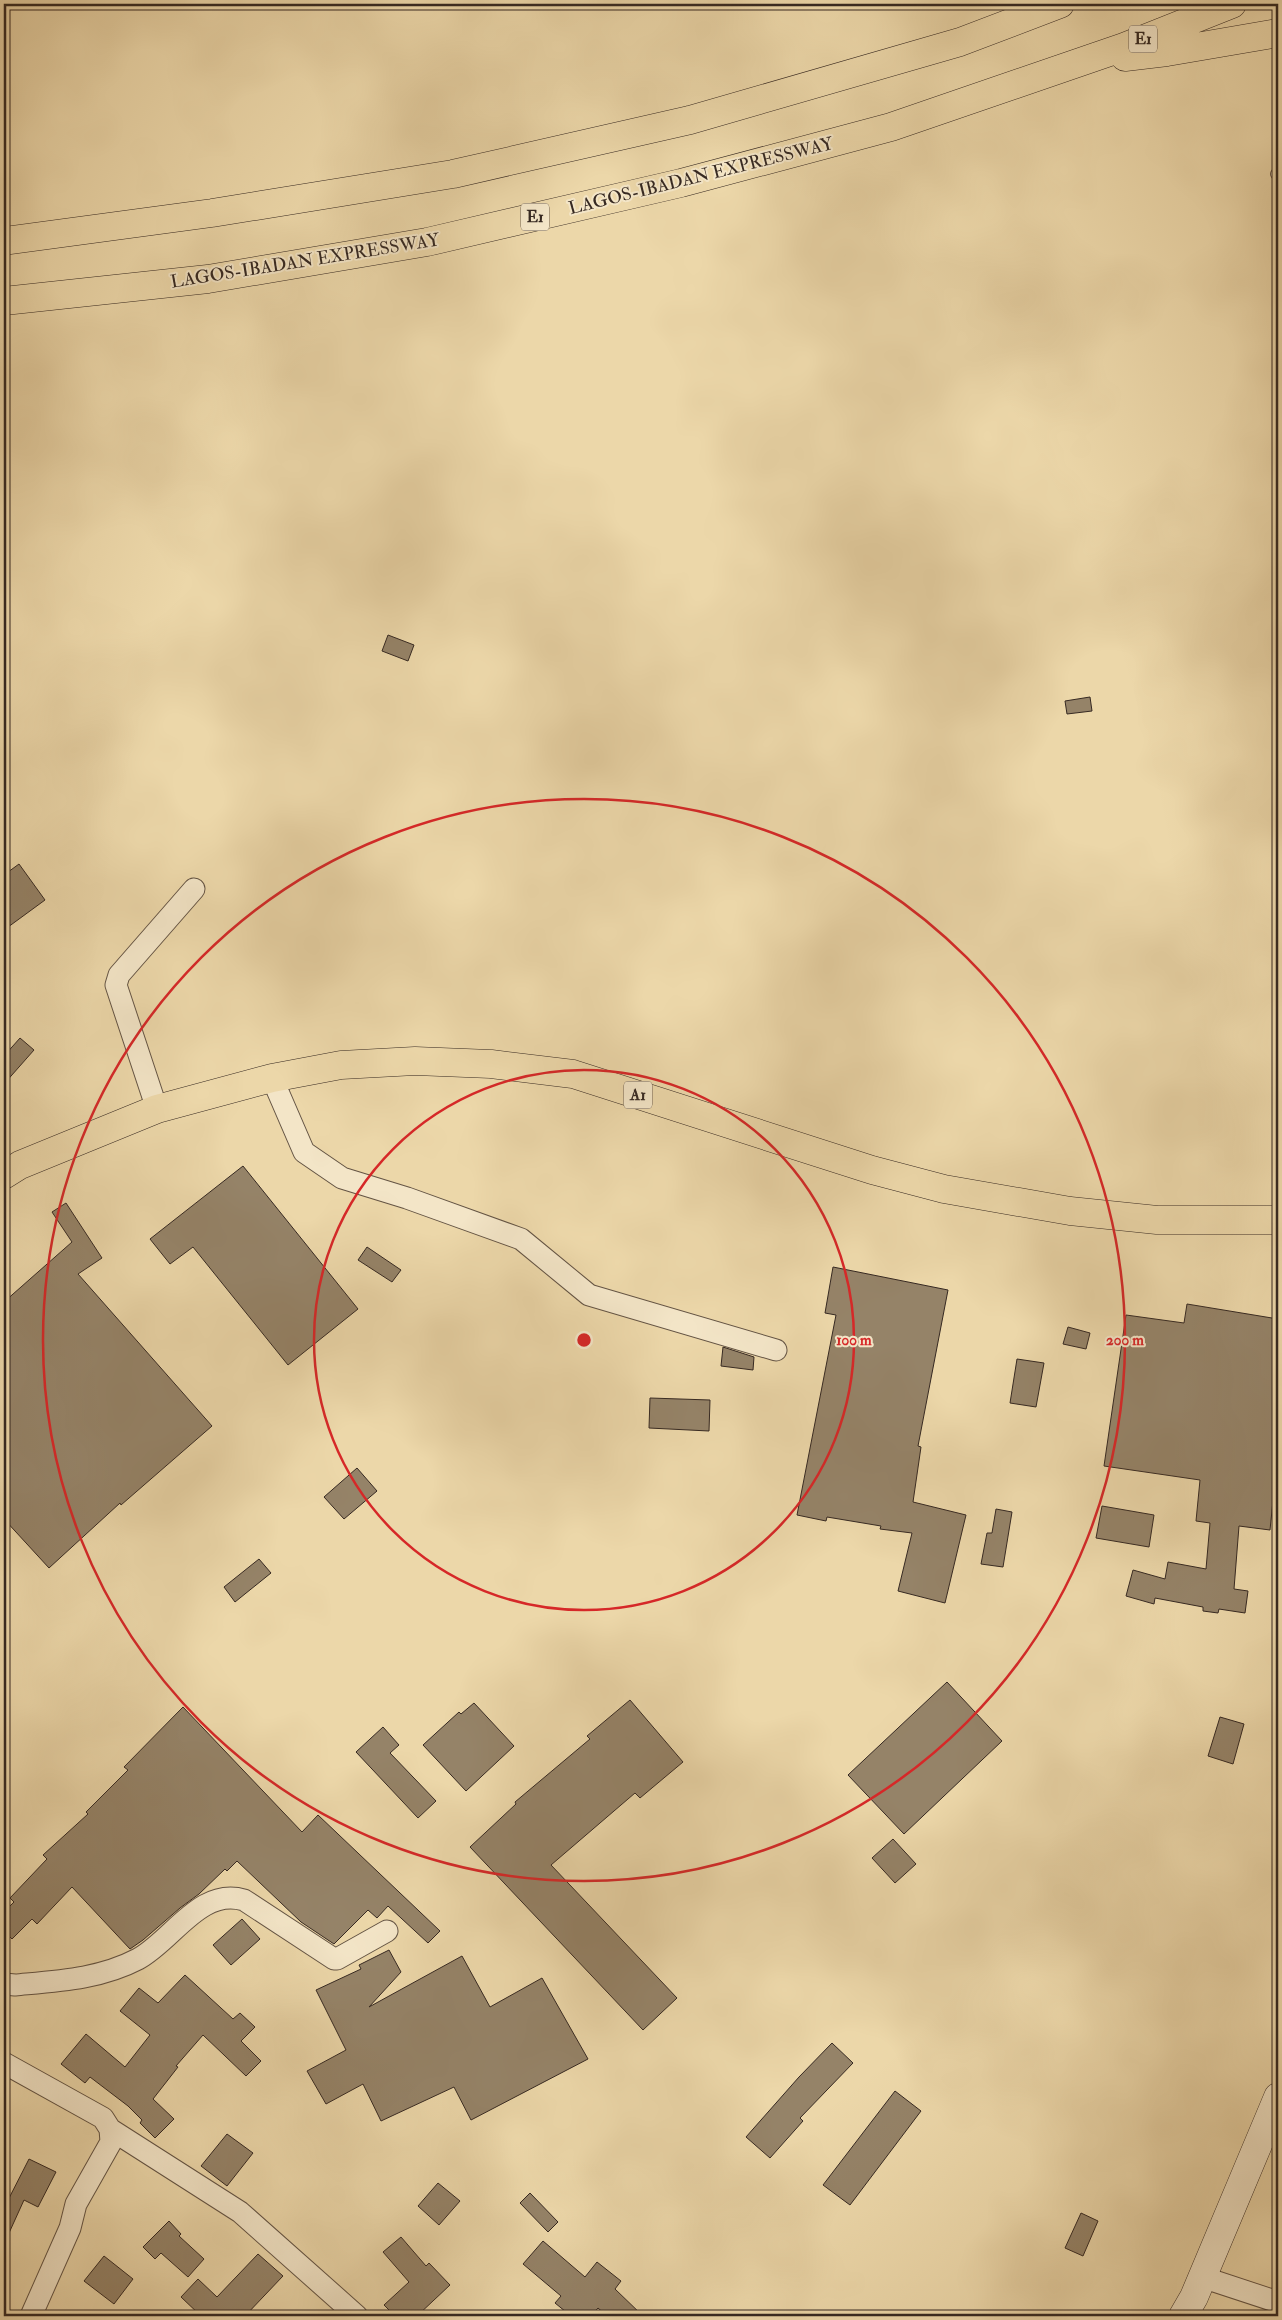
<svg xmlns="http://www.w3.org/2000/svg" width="1282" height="2320" viewBox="0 0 1282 2320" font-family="'IM FELL Double Pica',serif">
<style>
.building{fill:#958368;stroke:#362922}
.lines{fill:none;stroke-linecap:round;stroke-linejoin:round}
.service-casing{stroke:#645444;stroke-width:12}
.minor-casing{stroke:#645444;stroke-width:23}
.secondary-casing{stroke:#362922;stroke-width:29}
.trunk-casing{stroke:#362922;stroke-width:29}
.motorway-casing{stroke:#362922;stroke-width:29}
.service{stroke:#f3e5c7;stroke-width:10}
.minor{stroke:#f3e5c7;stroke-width:21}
.secondary{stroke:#f3e5c7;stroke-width:28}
.trunk{stroke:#ecd7a9;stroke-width:28}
.motorway{stroke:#ecd7a9;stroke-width:28}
.ring{fill:none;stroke:#d62828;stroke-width:2.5}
.labels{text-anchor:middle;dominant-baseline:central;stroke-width:4;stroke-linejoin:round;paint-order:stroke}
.shield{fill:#f3e5c7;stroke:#6f6154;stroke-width:1}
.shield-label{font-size:16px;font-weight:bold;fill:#362922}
.street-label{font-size:18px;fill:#362922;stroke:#f3e5c7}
.centre{fill:#d62828;stroke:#f3e5c7;stroke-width:2.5}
.ring-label{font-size:15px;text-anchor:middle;font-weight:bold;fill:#d62828;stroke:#f3e5c7;stroke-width:4;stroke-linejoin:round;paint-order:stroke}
</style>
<rect width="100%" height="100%" fill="#ecd7a9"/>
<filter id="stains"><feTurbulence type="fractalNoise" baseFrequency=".004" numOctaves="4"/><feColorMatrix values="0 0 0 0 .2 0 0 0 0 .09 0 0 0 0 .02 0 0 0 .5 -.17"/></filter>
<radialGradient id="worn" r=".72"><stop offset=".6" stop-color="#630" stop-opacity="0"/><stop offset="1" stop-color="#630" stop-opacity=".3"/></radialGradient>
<path class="building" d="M388,635L414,645L408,661L382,651Z
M1090,697L1092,711L1067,714L1065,701Z
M19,864L45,900L4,930V875Z
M20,1038L34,1050L4,1084V1056Z
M243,1166L358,1309L288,1365L193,1247L170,1264L150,1239Z
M66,1203L102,1258L78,1274L212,1426L121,1505L120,1503L49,1568L4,1519V1302L72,1242L52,1212Z
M367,1247L401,1270L392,1282L358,1260Z
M833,1267L948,1290L918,1446L921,1447L913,1502L966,1515L945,1603L898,1591L912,1533L880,1529L881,1526L827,1517L826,1521L797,1515L836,1315L825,1313Z
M1187,1304L1278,1319V1491H1274L1270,1530L1239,1526L1234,1589L1248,1591L1245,1613L1219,1609L1218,1613L1203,1611V1607L1155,1598L1154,1604L1126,1596L1133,1570L1165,1579L1168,1562L1206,1569L1210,1523L1196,1521L1200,1480L1104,1466L1126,1315L1184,1323Z
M1068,1327L1090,1333L1086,1349L1063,1344Z
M723,1347L754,1357L753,1370L721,1366Z
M1017,1359L1044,1363L1036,1407L1010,1403Z
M650,1398L710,1400L709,1431L649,1428Z
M357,1468L377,1491L344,1519L324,1497Z
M1102,1506L1154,1515L1149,1547L1096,1538Z
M996,1509L1012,1512L1003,1567L981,1564L987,1533H992Z
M259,1559L271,1573L235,1602L224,1587Z
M947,1682L1002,1741L904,1834L848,1775Z
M630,1700L683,1762L640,1798L635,1793L551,1865L677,1998L643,2030L470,1847L516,1804L515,1802L590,1739L587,1736Z
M474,1703L514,1746L466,1791L423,1745L459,1712L461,1714Z
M183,1707L302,1832L318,1815L440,1931L428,1943L388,1906L377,1918L368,1910L334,1944L301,1922L237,1861L227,1871L225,1869L199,1894L180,1908L143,1940L130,1949L72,1887L37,1924L32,1919L12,1939L4,1931V1912L14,1902L10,1898L47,1859L43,1855L88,1814L86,1812L128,1770L124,1767Z
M1220,1717L1244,1724L1233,1764L1208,1756Z
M383,1727L399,1745L390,1753L436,1801L418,1818L356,1752Z
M893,1839L916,1864L895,1883L872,1858Z
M242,1919L260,1939L231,1965L213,1945Z
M389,1950L401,1972L369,2007L462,1956L490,2007L542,1978L588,2059L471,2120L454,2087L381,2121L363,2084L326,2104L307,2071L346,2050L316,1990L361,1969L359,1965Z
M185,1975L233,2019L240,2013L255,2027L241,2041L261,2061L246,2076L203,2035L176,2066L178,2067L153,2099L174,2119L155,2138L140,2123L142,2120L128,2106L90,2077L85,2083L61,2064L86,2034L125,2067L150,2035L120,2011L139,1988L158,2003Z
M832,2043L853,2063L800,2118L803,2121L770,2158L746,2137L799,2077Z
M895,2091L921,2111L850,2205L823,2185Z
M227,2134L253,2153L227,2186L201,2166Z
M29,2159L56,2172L38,2207L24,2200L4,2244V2208Z
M438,2183L460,2201L439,2225L418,2206Z
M530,2193L558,2222L548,2232L520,2203Z
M1081,2213L1098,2221L1083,2256L1065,2248Z
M169,2221L181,2234L179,2236L204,2259L188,2277L161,2253L155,2259L143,2247Z
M401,2237L426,2266L429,2263L450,2285L417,2316H395L384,2305L409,2282L383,2252Z
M543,2241L585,2277L597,2262L621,2281L615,2289L643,2316H607L598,2308L591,2316H571L555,2303L561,2296L523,2264Z
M258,2254L283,2276L245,2316H201L181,2297L198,2279L217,2297Z
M104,2256L133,2279L114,2304L84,2281Z"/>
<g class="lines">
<g class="service-casing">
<path id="service" d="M1276,174H1278"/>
</g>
<g class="minor-casing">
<path id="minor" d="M272,1078L304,1152L342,1178L407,1198L521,1239L589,1295L776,1350
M157,1109L116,985L119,975L194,889
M4,1984L15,1985C58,1981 100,1979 138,1959C173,1940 200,1887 244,1900L334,1959H337L387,1931
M4,2063L103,2118L110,2129L111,2142L76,2204L70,2228L31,2316
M110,2129L240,2212L357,2316
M1202,2277L1278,2302"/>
</g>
<g class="secondary-casing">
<path id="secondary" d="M1183,2316L1194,2297L1278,2097"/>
</g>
<g class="trunk-casing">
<path id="trunk" d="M4,1175L20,1165L157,1109L272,1078L341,1065L415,1061L491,1064L573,1074L872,1170L944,1189L1070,1211L1157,1220H1278"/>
</g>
<g class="motorway-casing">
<path id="motorway" d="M1125,57L1167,52L1278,33
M4,241L212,213L453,174L690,120L960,42L1060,4
M4,301L208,279L427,242L681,183L891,127L1124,47L1232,4"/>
</g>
<use href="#service" class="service"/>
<use href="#minor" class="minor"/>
<use href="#secondary" class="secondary"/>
<use href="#trunk" class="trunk"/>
<use href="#motorway" class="motorway"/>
</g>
<g class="ring">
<circle cx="584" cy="1340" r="270"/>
<circle cx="584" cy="1340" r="541"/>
</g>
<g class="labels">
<g class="shield">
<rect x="1129" y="25.5" width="28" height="27" rx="4"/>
<rect x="521" y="203.5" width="28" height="27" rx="4"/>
<rect x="624" y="1081.5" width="28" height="27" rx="4"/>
</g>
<g class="shield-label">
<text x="1143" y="39">E1</text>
<text x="535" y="217">E1</text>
<text x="638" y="1095">A1</text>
</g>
<g class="street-label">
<text transform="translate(701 176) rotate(-14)">LAGOS-IBADAN EXPRESSWAY</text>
<text transform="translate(305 261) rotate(-9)">LAGOS-IBADAN EXPRESSWAY</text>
</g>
</g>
<circle cx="584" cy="1340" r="8" class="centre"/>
<g class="ring-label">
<text x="854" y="1345">100 m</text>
<text x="1125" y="1345">200 m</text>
</g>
<rect width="1282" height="2320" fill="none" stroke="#ecd7a9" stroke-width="20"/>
<rect x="5" y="5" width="1272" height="2310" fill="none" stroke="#362922" stroke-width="2.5"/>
<rect x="10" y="10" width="1262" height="2300" fill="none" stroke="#362922"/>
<rect width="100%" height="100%" filter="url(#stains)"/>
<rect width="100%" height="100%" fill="url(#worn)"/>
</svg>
